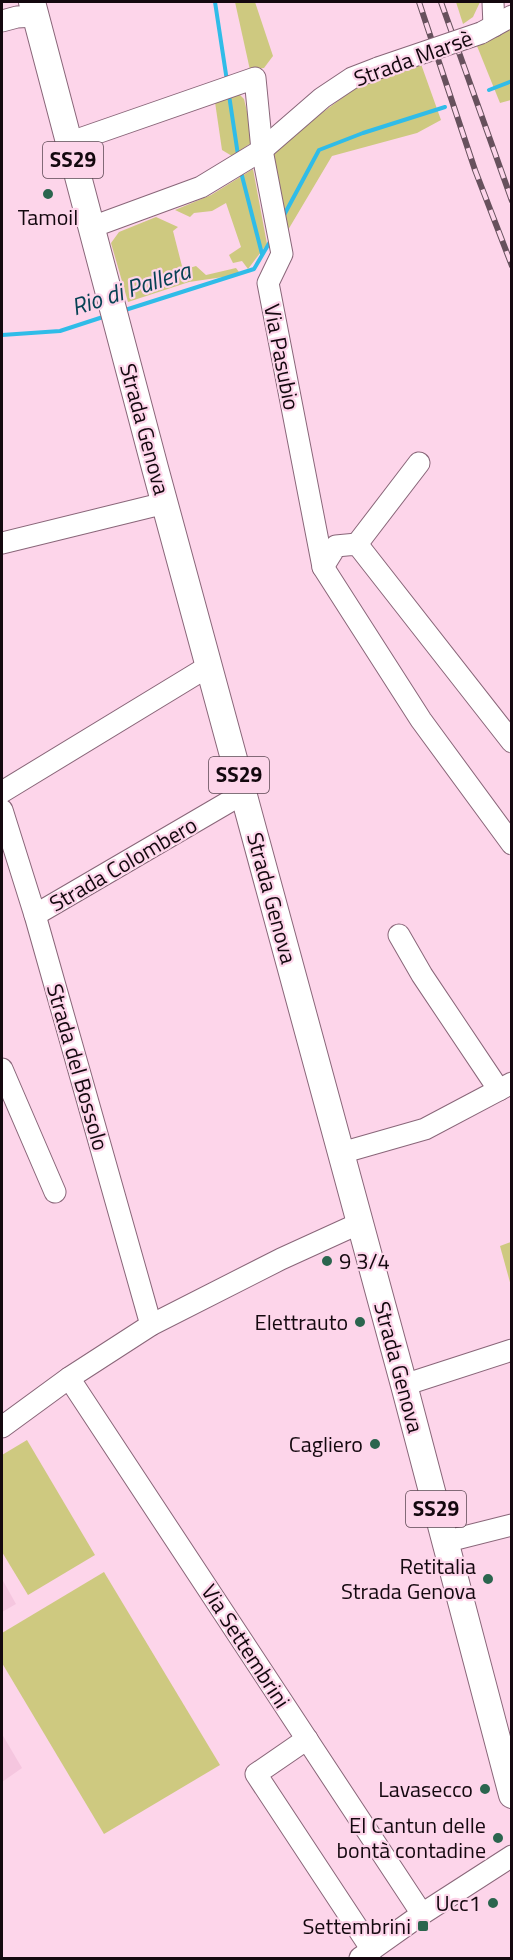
<svg xmlns="http://www.w3.org/2000/svg" width="513" height="1960" viewBox="0 0 513 1960" font-family="'Titillium Web',sans-serif">
<style>
.built{fill:#f5c6df}
.green{fill:#cec980}
.lines{fill:none;stroke-linecap:round;stroke-linejoin:round}
.stream{stroke:#30bce8;stroke-width:4}
.minor-casing{stroke:#896679;stroke-width:23}
.major-casing{stroke:#896679;stroke-width:28}
.minor{stroke:#fff;stroke-width:21}
.major{stroke:#fff;stroke-width:26}
.rail-casing{stroke:#67515d;stroke-width:6}
.rail{stroke:#fdd5ea;stroke-width:4;stroke-dasharray:11;stroke-linecap:butt}
.minor-bridge-casing{stroke:#896679;stroke-width:23;stroke-linecap:butt}
.minor-bridge{stroke:#fff;stroke-width:21}
.poi-dot{fill:#2b654e;stroke:#fdd5ea;stroke-width:2}
.labels{text-anchor:middle;stroke-width:4.5;stroke-linejoin:round;paint-order:stroke}
.shield{fill:#fdd5ea;stroke:#5a4651;stroke-width:1.5}
.shield-label{font-size:21px;font-weight:bold;fill:#14080f}
.street-label{font-size:22px;fill:#14080f;stroke:#fdd5ea}
.poi-label{font-size:22px;fill:#14080f;stroke:#fdd5ea;text-anchor:end}
.water-label{font-size:24px;font-style:italic;fill:#074254;stroke:#fdd5ea}
</style>
<rect width="100%" height="100%" fill="#fdd5ea"/>
<g class="built">
<polygon points="2,1579 16,1604 2,1612"/>
<polygon points="2,1734 22,1768 2,1782"/>
</g>
<g class="green">
<polygon points="235,2 255,2 273,56 264,68 250,70"/>
<polygon points="456,2 480,2 473,17 463,24"/>
<polygon points="511,29 511,100 500,103 477,46"/>
<polygon points="421,64 441,120 417,133 332,156 288,230 271,151 354,89"/>
<polygon points="236,91 244,99 254,141 232,156 222,150 215,102"/>
<polygon points="253,169 267,244 248,269 242,261 233,263 229,255 241,247 226,203 212,211 194,213 190,217 175,210 211,195"/>
<polygon points="156,217 178,227 173,231 183,270 196,266 206,275 236,268 239,272 230,276 189,282 128,302 111,243 119,232"/>
<polygon points="511,1242 512,1242 511,1286 500,1246"/>
<polygon points="27,1440 95,1555 28,1595 2,1552 2,1455"/>
<polygon points="104,1572 220,1765 104,1834 2,1663 2,1633"/>
</g>
<g class="lines">
<g class="stream">
<polyline points="215,2 227,81"/>
<polyline points="489,90 512,81"/>
<polyline points="229,95 238,155"/>
<polyline points="241,172 262,254"/>
<polyline points="283,217 319,150 363,133 445,107"/>
<polyline points="122,311 254,269 271,240"/>
<polyline points="2,335 60,331 106,316"/>
</g>
<defs>
<g id="minor">
<polyline points="493,2 494,26"/>
<polyline points="2,21 17,17 36,16"/>
<polyline points="481,33 512,16"/>
<polyline points="68,143 255,78 262,150 282,254 268,283 323,567 421,720 512,844"/>
<polyline points="92,227 201,187 262,150 322,98 352,78 378,68"/>
<polyline points="2,543 165,503"/>
<polyline points="357,544 419,463"/>
<polyline points="323,567 336,546 357,544 512,742"/>
<polyline points="2,792 209,666"/>
<polyline points="2,810 35,915 151,1325"/>
<polyline points="35,915 232,800 244,796"/>
<polyline points="399,935 422,975 499,1090"/>
<polyline points="2,1069 55,1192"/>
<polyline points="341,1153 425,1129 512,1083"/>
<polyline points="69,1378 422,1914"/>
<polyline points="404,1385 512,1350"/>
<polyline points="2,1427 69,1378 151,1325 281,1259 360,1223"/>
<polyline points="444,1542 512,1525"/>
<polyline points="307,1739 256,1774 372,1950"/>
<polyline points="360,1958 422,1914 512,1856"/>
</g>
<polyline id="major" points="32,2 155,468 404,1385 512,1795"/>
</defs>
<use href="#minor" class="minor-casing"/>
<use href="#major" class="major-casing"/>
<use href="#minor" class="minor"/>
<use href="#major" class="major"/>
<defs>
<g id="rail">
<polyline points="419,2 475,170 512,266"/>
<polyline points="441,2 512,201"/>
</g>
</defs>
<use href="#rail" class="rail-casing"/>
<use href="#rail" class="rail"/>
<defs>
<polyline id="minor-bridge" points="378,68 481,33"/>
</defs>
<use href="#minor-bridge" class="minor-bridge-casing"/>
<use href="#minor-bridge" class="minor-bridge"/>
</g>
<g class="poi-dot">
<circle cx="48" cy="194" r="6"/>
<circle cx="327" cy="1261" r="6"/>
<circle cx="360" cy="1322" r="6"/>
<circle cx="375" cy="1444" r="6"/>
<circle cx="488" cy="1579" r="6"/>
<circle cx="485" cy="1789" r="6"/>
<circle cx="498" cy="1838" r="6"/>
<circle cx="493" cy="1903" r="6"/>
<rect x="417" y="1920" width="12" height="12" rx="3"/>
</g>
<g class="labels">
<g class="shield">
<rect x="43" y="142" width="60" height="36" rx="4.5"/>
<rect x="209" y="757" width="60" height="36" rx="4.5"/>
<rect x="406" y="1491" width="60" height="36" rx="4.5"/>
</g>
<g class="shield-label">
<text x="73" y="167">SS29</text>
<text x="239" y="782">SS29</text>
<text x="436" y="1516">SS29</text>
</g>
<g class="street-label">
<text transform="translate(413 58) rotate(-20)" y="8">Strada Marsè</text>
<text transform="translate(282 357) rotate(79)" y="8">Via Pasubio</text>
<text transform="translate(145 429) rotate(75)" y="8">Strada Genova</text>
<text transform="translate(123 864) rotate(-30)" y="8">Strada Colombero</text>
<text transform="translate(272 898) rotate(75)" y="8">Strada Genova</text>
<text transform="translate(78 1067) rotate(74)" y="8">Strada del Bossolo</text>
<text transform="translate(399 1367) rotate(75)" y="8">Strada Genova</text>
<text transform="translate(246 1646) rotate(57)" y="8">Via Settembrini</text>
</g>
<g class="poi-label">
<text x="48" y="225" text-anchor="middle">Tamoil</text>
<text x="339" y="1269" text-anchor="start">9 3/4</text>
<text x="348" y="1330">Elettrauto</text>
<text x="363" y="1452">Cagliero</text>
<text x="476" y="1574">Retitalia<tspan x="476" dy="25">Strada Genova</tspan></text>
<text x="473" y="1797">Lavasecco</text>
<text x="486" y="1833">El Cantun delle<tspan x="486" dy="25">bontà contadine</tspan></text>
<text x="481" y="1911">Ucc1</text>
<text x="411" y="1934">Settembrini</text>
</g>
<g class="water-label">
<text transform="translate(131 289) rotate(-18)" y="8">Rio di Pallera</text>
</g>
</g>
<rect width="513" height="1960" fill="none" stroke="#14080f" stroke-width="6"/>
</svg>
